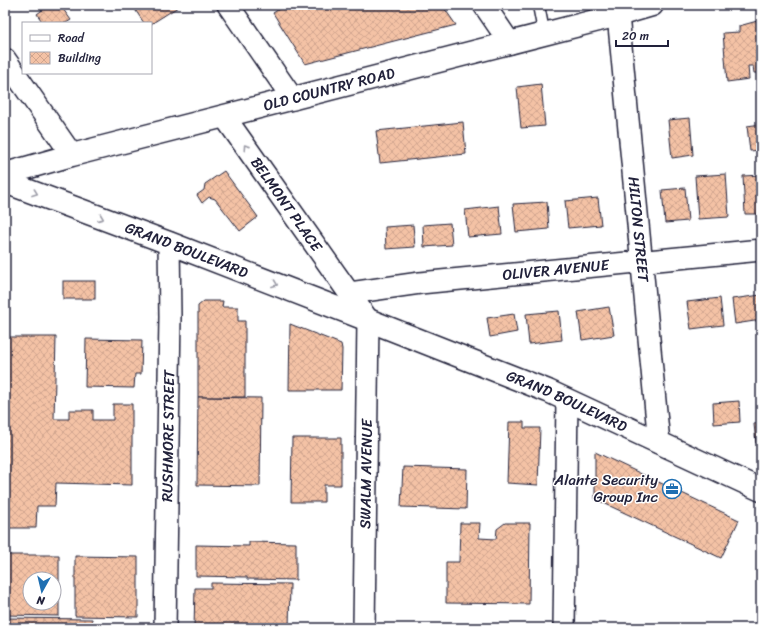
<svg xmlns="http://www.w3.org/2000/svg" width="766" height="633" viewBox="0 0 766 633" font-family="Sriracha,sans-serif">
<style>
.building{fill:url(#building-cross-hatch);stroke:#22223b;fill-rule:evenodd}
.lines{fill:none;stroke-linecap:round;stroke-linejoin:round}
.service-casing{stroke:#22223b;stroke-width:14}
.minor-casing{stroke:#22223b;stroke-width:24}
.tertiary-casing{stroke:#22223b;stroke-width:25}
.primary-casing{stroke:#22223b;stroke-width:25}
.service{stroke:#fff;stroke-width:11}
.minor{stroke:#fff;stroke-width:21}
.tertiary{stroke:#fff;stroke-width:22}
.primary{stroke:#fff;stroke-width:22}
.oneway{stroke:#9c9ca7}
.labels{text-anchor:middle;stroke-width:3;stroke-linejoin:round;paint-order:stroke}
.street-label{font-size:15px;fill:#22223b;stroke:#fff}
.poi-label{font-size:15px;fill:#22223b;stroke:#fff;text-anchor:end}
</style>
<defs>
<pattern id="building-cross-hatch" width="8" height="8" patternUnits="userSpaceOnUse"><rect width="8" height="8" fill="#f4c2a5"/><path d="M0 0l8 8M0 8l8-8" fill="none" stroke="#d1a68f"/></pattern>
</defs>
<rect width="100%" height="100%" fill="#fff"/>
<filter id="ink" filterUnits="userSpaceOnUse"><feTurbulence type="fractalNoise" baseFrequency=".025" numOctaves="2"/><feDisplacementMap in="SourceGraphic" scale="8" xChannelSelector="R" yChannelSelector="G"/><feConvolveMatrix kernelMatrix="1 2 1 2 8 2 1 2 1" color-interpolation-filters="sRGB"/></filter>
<g filter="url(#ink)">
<g class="building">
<polygon points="49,5 60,5 71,20 66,23 43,23 37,14"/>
<polygon points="138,5 177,5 178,7 151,24 151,23 144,23 134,8"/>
<polygon points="285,5 442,5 456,25 305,64 273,13"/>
<polygon points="761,20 761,73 754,73 753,66 748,66 749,79 727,82 723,33 739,32 739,26"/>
<polygon points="541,84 545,126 521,128 517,87"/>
<polygon points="690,118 693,155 672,158 668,120"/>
<polygon points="463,122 466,154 380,163 376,131"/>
<polygon points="761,124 761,150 750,151 747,126"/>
<polygon points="224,171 258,217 240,231 215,199 209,197 202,203 197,195 204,190 205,184"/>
<polygon points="726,174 729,217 698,219 695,176"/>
<polygon points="761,175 761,214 745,214 743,176"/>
<polygon points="685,188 688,221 665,223 662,190"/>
<polygon points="598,198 601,225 568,228 565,201"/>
<polygon points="547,202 549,229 516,232 513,204"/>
<polygon points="499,206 502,234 468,237 465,210"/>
<polygon points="450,223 452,245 424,247 423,225"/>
<polygon points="413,225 415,247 386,249 385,227"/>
<rect x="63" y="281" width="32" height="18"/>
<polygon points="761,295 761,320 735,324 732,299"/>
<polygon points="720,298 723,325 691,329 687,302"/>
<polygon points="204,301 223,301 222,307 238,307 238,321 245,321 245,397 198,397 198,306"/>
<polygon points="609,307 614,335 582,340 578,312"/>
<polygon points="559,311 562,340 529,344 526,314"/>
<polygon points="514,314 517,332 490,337 487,318"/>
<polygon points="290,324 341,344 342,349 341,390 289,390"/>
<polygon points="6,337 56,337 54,419 69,419 69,410 93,410 93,420 113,420 113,404 132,404 132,485 56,483 55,506 37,506 36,528 5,528"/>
<polygon points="86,339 142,340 141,374 135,374 134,388 85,387"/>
<polygon points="198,397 261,398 260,486 197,485"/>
<polygon points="739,401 740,422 714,424 713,403"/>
<polygon points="509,422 524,422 524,428 540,428 538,485 507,483"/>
<polygon points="761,423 761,443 756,443 754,424"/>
<polygon points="292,438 341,438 341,485 324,485 324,502 291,502"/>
<polygon points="595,452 739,520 721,558 595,499"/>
<polygon points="403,467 467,469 466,509 401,507"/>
<polygon points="460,523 480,523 479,538 496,539 497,529 505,523 530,523 529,604 446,603 446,562 459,562"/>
<polygon points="249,542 296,543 296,580 247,579 247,577 196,576 196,545 249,546"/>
<path d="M5 555H59V616L5 615ZM30 579H54V603H30Z"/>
<polygon points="75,556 138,557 138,617 75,616"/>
<polygon points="211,583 290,584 289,628 194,628 195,588 211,588"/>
<polygon points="5,618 92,619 92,628 5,628"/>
</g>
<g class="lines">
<defs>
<polyline id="service" points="540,5 539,8 544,34"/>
<g id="minor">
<polyline points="228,5 293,99"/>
<polyline points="484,5 510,43"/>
<path id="s1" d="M618 15 659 443"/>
<polyline points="5,59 72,155"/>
<path id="s2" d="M224 116 368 320 364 628"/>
<path id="s3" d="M350 293 420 283 761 250"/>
<path id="s4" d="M165 628 170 317 169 243"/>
<polyline points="564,628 567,400"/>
</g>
<g id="tertiary">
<path id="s5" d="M5 182 169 243 368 320 548 391 761 490"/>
</g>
<g id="primary">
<path id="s6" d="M5 174 72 155 618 15 652 5"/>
</g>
</defs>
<use href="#service" class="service-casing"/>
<use href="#minor" class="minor-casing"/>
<use href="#tertiary" class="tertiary-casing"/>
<use href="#primary" class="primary-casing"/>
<use href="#service" class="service"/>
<use href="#minor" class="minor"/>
<use href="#tertiary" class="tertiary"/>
<use href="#primary" class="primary"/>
</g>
<defs><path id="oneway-chevron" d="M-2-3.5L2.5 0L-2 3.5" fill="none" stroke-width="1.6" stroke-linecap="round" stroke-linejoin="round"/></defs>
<g class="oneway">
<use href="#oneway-chevron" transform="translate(246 147) rotate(-125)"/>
<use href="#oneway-chevron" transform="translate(35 193) rotate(20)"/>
<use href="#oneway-chevron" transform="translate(101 218) rotate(21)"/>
<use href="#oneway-chevron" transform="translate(275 284) rotate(21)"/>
</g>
</g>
<defs>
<symbol id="office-ring" viewBox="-11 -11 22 22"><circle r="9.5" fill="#fff" stroke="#1f6fb2" stroke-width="1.5"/><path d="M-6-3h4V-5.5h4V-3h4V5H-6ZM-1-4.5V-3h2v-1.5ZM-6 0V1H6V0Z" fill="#1f6fb2"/></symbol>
</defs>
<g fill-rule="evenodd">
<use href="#office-ring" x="661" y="478" width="22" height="22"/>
</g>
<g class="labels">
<g class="street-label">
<text dy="5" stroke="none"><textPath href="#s6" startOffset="335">OLD COUNTRY ROAD</textPath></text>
<text dy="5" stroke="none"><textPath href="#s2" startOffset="108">BELMONT PLACE</textPath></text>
<text dy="5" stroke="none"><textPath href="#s1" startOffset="215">HILTON STREET</textPath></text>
<text dy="5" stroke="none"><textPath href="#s5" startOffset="194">GRAND BOULEVARD</textPath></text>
<text dy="5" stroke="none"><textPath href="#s3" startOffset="207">OLIVER AVENUE</textPath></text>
<text dy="5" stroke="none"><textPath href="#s5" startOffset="603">GRAND BOULEVARD</textPath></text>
<text dy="5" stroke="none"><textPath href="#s4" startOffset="192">RUSHMORE STREET</textPath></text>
<text transform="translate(366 474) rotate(-89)" y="5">SWALM AVENUE</text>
</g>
<g class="poi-label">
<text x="658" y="485">Alante Security<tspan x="658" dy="17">Group Inc</tspan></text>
</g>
</g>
<rect width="766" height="633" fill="none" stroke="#fff" stroke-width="20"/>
<rect x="10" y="10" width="746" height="613" fill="none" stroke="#22223b" stroke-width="1.5" filter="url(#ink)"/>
<rect x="22" y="22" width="130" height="52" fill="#ffffff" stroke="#a7a7b1"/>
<rect x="30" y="35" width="20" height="6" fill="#ffffff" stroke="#a7a7b1"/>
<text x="58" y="42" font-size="12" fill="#22223b">Road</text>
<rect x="30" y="52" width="20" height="12" fill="url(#building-cross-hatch)" stroke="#a7a7b1"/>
<text x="58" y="62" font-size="12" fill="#22223b">Building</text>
<g transform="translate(42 591) rotate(188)"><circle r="19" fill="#ffffff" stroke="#a7a7b1"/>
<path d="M0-3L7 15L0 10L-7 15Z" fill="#1f6fb2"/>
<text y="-6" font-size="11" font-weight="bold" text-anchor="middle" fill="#22223b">N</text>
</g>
<path d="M616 40v6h52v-6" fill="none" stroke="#22223b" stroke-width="2"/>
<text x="622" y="40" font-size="12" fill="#22223b" stroke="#ffffff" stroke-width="3" paint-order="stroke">20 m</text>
</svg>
